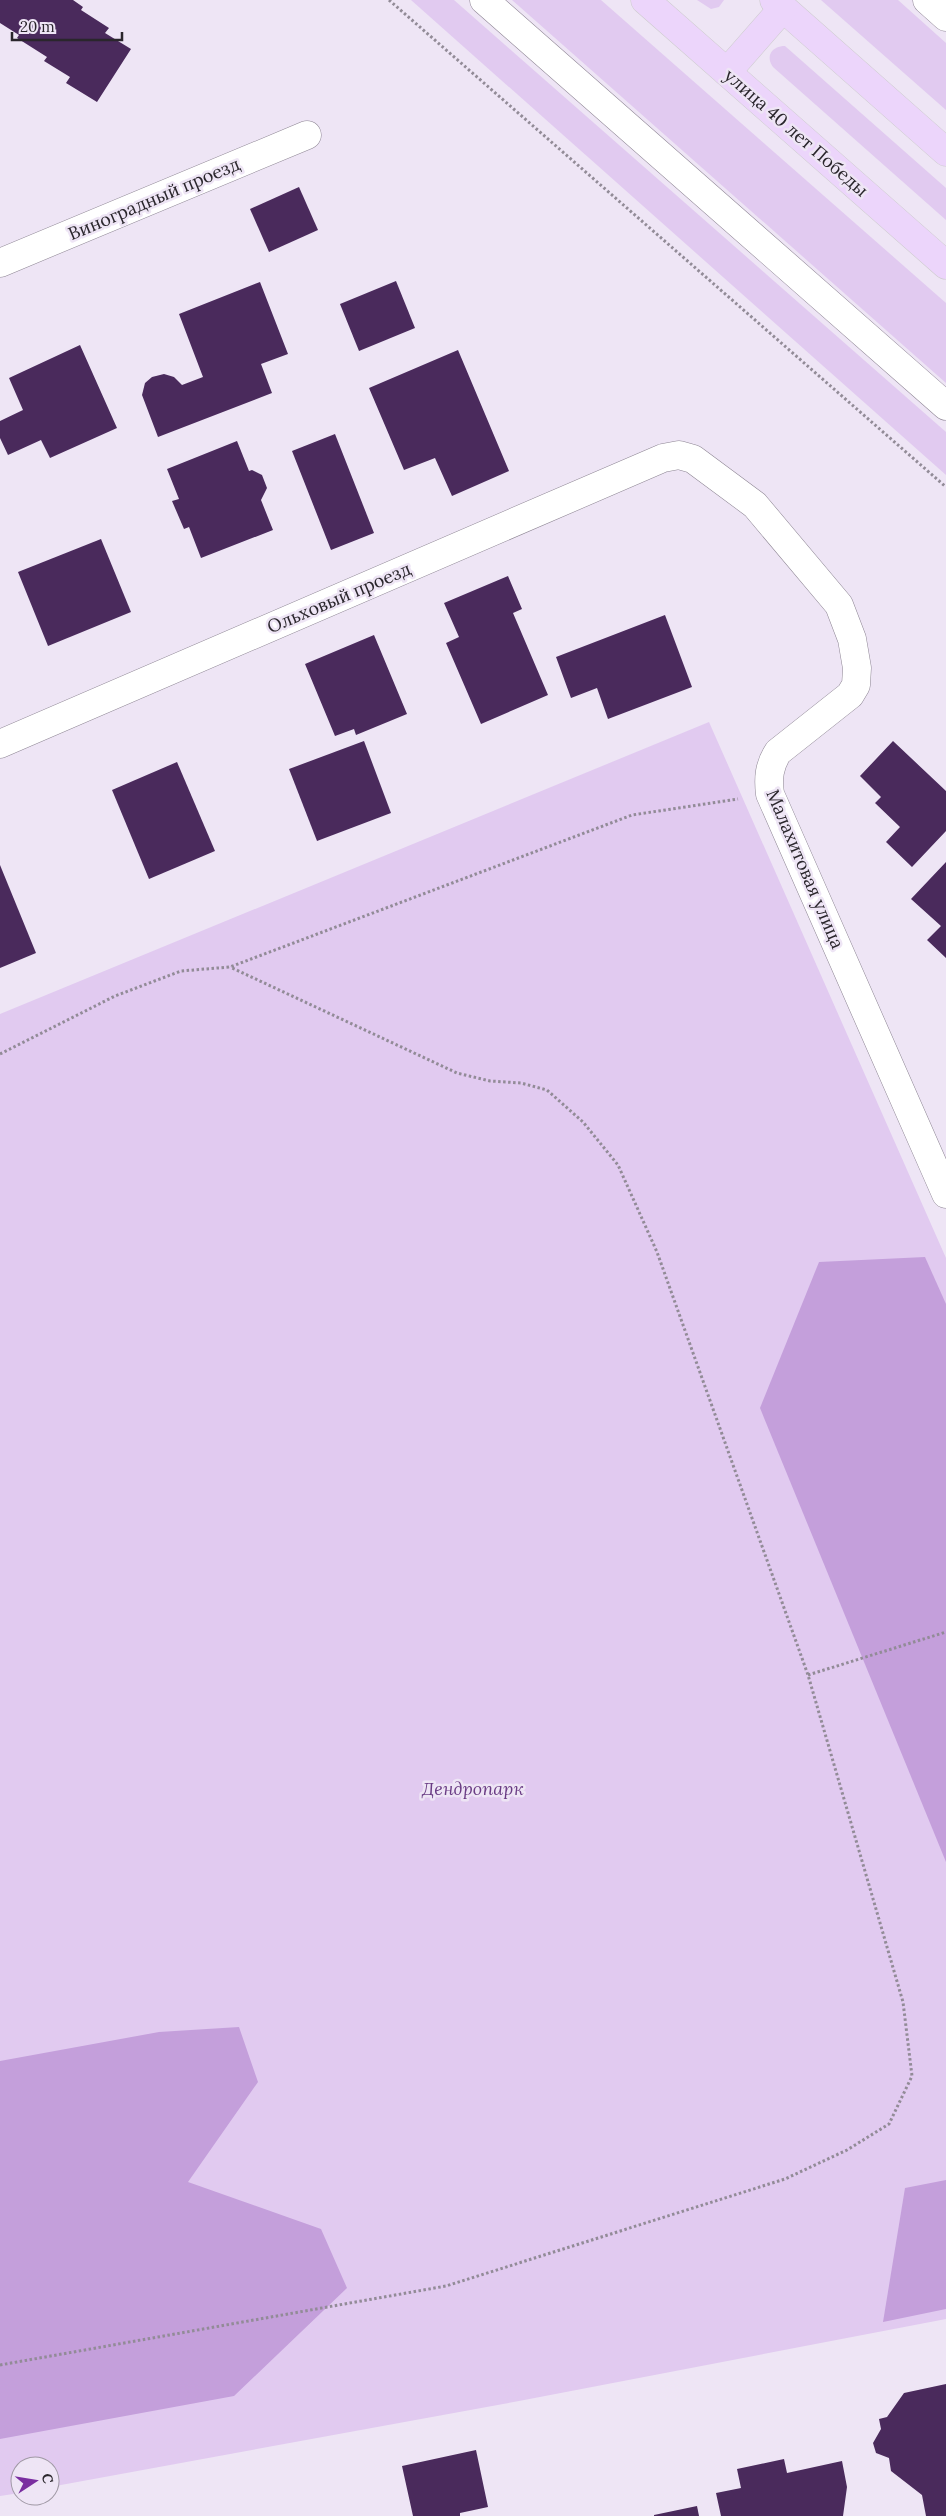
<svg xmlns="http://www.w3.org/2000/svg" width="946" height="2516" viewBox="0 0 946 2516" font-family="Lora,serif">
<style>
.green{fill:#e1caf0}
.forest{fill:#c49fdb}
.building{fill:#4a2a5c}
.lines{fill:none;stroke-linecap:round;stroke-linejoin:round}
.street-casing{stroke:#8d8593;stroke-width:29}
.primary-casing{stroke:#cccbcc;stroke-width:29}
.path{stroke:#928b97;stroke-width:3;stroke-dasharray:2.5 2.5;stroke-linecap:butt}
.street{stroke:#fff;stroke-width:28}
.primary{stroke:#ecd5fb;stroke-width:28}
.labels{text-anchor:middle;stroke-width:5;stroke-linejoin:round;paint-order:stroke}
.street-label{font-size:18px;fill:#2a262c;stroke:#eee5f5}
.park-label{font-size:18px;font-style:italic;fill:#6a3c84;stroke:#eee5f5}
</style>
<rect width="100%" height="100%" fill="#eee5f5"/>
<g class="green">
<polygon points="411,0 454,0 946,432 946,475"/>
<polygon points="512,0 601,0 946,303 946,383"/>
<polygon points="697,0 724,0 719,7 711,9"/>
<polygon points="821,0 898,0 946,43 946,110"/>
<path d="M785 46 946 188V220L773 67C765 56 772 46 785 46Z"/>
<polygon points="709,722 946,1258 946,2319 519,2401 50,2487 50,2466 20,2466 20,2493 0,2496 0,1014"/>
</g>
<g class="forest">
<polygon points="925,1257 946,1304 946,1862 760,1408 819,1262"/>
<polygon points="239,2027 258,2082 188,2182 321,2229 347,2288 234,2396 0,2439 0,2061 159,2032"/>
<polygon points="946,2180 946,2309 883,2322 905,2188"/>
</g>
<g class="building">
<polygon points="0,0 73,0 83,7 81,10 109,28 105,33 131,49 97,102 66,83 70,77 44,61 47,57 17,38 19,35 0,23"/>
<polygon points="299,187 318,230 269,252 250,209"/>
<polygon points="396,281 415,328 359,351 340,304"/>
<polygon points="260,282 288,354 261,364 272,393 158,437 142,395 145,383 152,377 164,374 174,377 182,385 203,377 179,314"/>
<polygon points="80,345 117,428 50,458 41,440 8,455 0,438 0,421 23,410 9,378"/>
<polygon points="458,350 509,471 452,496 435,458 404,470 369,388"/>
<polygon points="335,434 374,533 331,550 292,451"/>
<polygon points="237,441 249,471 252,470 262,475 267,488 261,500 273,530 201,558 189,527 184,529 172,501 179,499 167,469"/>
<polygon points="101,539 131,612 48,646 18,572"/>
<polygon points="508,576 522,609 513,613 548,695 481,724 446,643 459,637 444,603"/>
<polygon points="665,615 692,687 608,719 597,688 571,698 556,657"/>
<polygon points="374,635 407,714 356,735 354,729 335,736 305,664"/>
<polygon points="364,741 391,813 317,841 289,769"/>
<polygon points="893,741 946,791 946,831 912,867 886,842 900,827 875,803 881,797 860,776"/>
<polygon points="177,762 215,851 149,879 112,790"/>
<polygon points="946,862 946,958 927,940 941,926 911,899"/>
<polygon points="0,865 36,953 0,968"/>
<polygon points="946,2384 946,2516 926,2516 922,2495 891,2471 889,2458 876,2453 873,2443 881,2429 879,2419 887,2417 904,2393"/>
<polygon points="476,2450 488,2507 460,2513 460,2516 413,2516 402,2466"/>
<polygon points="784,2459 787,2473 842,2461 847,2487 843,2516 721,2516 716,2493 741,2488 737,2469"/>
<polygon points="697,2506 699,2516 654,2516 654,2515"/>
</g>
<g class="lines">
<defs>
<g id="street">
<polyline points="484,0 946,406"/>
<polyline points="927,0 946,17"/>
<polyline points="0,263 307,135"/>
<path d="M0 744 663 458 679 455 693 459 755 505 839 605 852 639 857 668 856 685 850 695 778 752C769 766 768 778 770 794L946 1194"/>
</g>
<g id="primary">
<polyline points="645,0 946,265"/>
<polyline points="774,0 946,152"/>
<polyline points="727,72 783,8"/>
</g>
</defs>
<use href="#street" class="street-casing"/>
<use href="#primary" class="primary-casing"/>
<g class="path">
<polyline points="389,0 946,487"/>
<polyline points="0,1054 115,996 181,971 230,967 632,815 738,799"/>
<polyline points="808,1675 946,1632"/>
<polyline points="0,2365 446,2286 785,2179 847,2150 889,2124 912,2076 903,2002 808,1675 657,1252 618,1165 583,1122 547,1090 521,1083 490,1081 457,1073 230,967"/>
</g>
<use href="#street" class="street"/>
<use href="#primary" class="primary"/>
</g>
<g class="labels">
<g class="street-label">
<text transform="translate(796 133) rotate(41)" y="6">улица 40 лет Победы</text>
<text transform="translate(154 199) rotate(-23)" y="6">Виноградный проезд</text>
<text transform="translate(339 598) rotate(-23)" y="6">Ольховый проезд</text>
<text transform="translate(805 869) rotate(67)" y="6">Малахитовая улица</text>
</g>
<g class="park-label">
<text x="473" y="1795">Дендропарк</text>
</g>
</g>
<g transform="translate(35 2481) rotate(78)"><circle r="24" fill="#eee5f5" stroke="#a099a5"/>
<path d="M0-4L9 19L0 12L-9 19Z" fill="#7a2ea0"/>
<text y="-8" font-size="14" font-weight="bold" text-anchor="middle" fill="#2a262c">С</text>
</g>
<path d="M12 32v8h110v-8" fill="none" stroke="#2a262c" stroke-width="2.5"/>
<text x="20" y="32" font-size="15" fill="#2a262c" stroke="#eee5f5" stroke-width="4" paint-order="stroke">20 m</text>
</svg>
